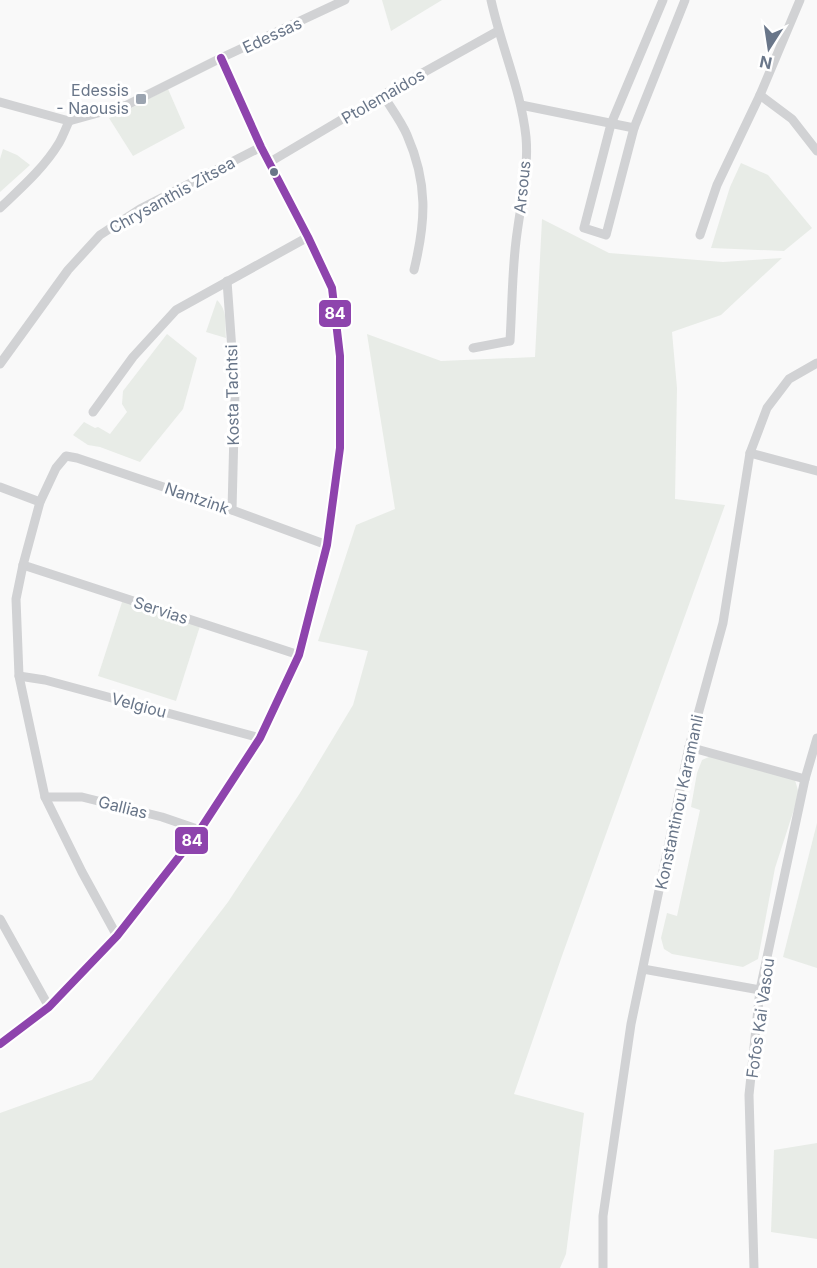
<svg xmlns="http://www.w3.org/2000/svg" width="817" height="1268" viewBox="0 0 817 1268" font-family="Inter,sans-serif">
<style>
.green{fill:#e8ece7}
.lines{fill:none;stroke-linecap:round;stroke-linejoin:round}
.minor{stroke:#d1d2d4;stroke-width:9}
.bus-1-casing{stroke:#fff;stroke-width:12}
.bus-1{stroke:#8e44ad;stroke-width:8}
.poi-dot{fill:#9ba4b0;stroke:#fff;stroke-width:2}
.bus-dot{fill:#697689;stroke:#fff;stroke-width:2}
.labels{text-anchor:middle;stroke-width:6;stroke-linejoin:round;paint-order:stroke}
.street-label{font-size:16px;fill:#697689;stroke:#fff}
.poi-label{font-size:16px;fill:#697689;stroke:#fff;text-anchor:end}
.line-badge{stroke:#fff;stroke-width:2}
.badge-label{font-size:16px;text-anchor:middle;font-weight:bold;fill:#fff}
</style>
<rect width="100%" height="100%" fill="#f9f9f9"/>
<g class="green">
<polygon points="382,0 442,0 391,31"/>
<polygon points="168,89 185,128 133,156 109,118 122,113"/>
<polygon points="3,149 17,155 30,165 0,192 0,159"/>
<polygon points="741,163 768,175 812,228 784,251 711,248 730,187"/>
<polygon points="542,219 609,253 723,262 782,258 721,315 672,332 677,388 675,499 725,505 563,953 514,1094 584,1113 566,1254 560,1268 0,1268 0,1113 92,1080 228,902 300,793 353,705 368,651 318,641 356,525 395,509 367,334 441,361 535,357"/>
<path d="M217 300C228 311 225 323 226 338L206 332Z"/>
<polygon points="167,334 197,358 183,409 140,462 100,447 88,445 73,435 84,422 95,428 98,427 110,434 127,412 122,404 123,391"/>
<polygon points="123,599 200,626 176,701 98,676"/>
<polygon points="711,756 795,780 799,794 775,868 758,959 743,967 672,954 664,949 661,938 667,913 677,916 700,810 691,807 697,773 702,760"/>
<polygon points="817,823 817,968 783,957"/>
<polygon points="817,1143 817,1239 771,1232 774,1150"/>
</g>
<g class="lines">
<g class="minor">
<polyline points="663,0 611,124 584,228 606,235 634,128 685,0"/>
<path d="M383 95C391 108 401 121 407 135 428 183 426 221 414 270"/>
<polyline points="760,95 792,119 817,151"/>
<polyline points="0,102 69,121"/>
<polyline points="521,105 634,128"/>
<polyline points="69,121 127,105 221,58 345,0"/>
<polyline points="270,162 383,95 498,31"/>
<path d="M0 208C21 188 44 168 59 143 63 136 66 128 69 121"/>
<polyline points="700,235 717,185 760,95 800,0"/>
<polyline points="227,281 235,392 232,510"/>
<path d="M473 348 510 341C512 308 512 274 516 241 520 207 529 171 526 137 521 90 501 46 491 0"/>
<polyline points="0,364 68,270 100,235 140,209 261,147"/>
<polyline points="93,412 133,357 176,310 308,237"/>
<polyline points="750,453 817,471"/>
<polyline points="0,487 40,502"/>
<polyline points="23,565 299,655"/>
<polyline points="19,676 45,680 260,738"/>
<polyline points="689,747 805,779"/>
<polyline points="45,797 82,797 162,817 200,830"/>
<polyline points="0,919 49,1007"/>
<polyline points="117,936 82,872 45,797 19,676 16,599 23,565 40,502 56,468 66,456 77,458 232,510 327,545"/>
<polyline points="643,969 760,990"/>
<polyline points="0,1044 49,1007 117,936 200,830 260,738 299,655 327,545 340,448 340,356 332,288 308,237 261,147 221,58"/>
<polyline points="603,1268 603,1216 631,1024 689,747 723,623 750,453 767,408 789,379 817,363"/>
<polyline points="754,1268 749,1095 760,990 805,779 817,738"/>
</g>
<defs>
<polyline id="bus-1" points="0,1044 49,1007 117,936 200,830 260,738 299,655 327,545 340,448 340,356 332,288 308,237 261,147 221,58"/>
</defs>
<use href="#bus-1" class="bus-1-casing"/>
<use href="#bus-1" class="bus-1"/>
</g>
<rect class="poi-dot" x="135" y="93" width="12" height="12" rx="3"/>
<circle class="bus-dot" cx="274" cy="172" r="5"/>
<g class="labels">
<g class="street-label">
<text transform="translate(272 35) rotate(-25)" y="6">Edessas</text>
<text transform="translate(383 96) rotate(-30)" y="6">Ptolemaidos</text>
<text transform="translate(522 187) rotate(-84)" y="6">Arsous</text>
<text transform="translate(172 195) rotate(-29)" y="6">Chrysanthis Zitsea</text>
<text transform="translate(232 395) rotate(-91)" y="6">Kosta Tachtsi</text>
<text transform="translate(197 498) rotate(19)" y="6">Nantzink</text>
<text transform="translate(161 610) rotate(18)" y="6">Servias</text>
<text transform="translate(139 705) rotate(15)" y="6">Velgiou</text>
<text transform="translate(679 802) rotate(-78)" y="6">Konstantinou Karamanli</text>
<text transform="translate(123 807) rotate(14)" y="6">Gallias</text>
<text transform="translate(760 1018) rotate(-82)" y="6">Fofos Kai Vasou</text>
</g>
<g class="poi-label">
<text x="129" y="96">Edessis<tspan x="129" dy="18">- Naousis</tspan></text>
</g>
</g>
<g class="line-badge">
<rect x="318" y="299" width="34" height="29" rx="6" fill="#8e44ad"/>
<rect x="174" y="826" width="35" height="29" rx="6" fill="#8e44ad"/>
</g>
<g class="badge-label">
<text x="335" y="319">84</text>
<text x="192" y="846">84</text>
</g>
<g transform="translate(769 48) rotate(192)" stroke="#ffffff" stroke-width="4.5" paint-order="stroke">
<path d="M0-4.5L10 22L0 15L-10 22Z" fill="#697689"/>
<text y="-9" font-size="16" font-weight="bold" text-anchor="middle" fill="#697689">N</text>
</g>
</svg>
